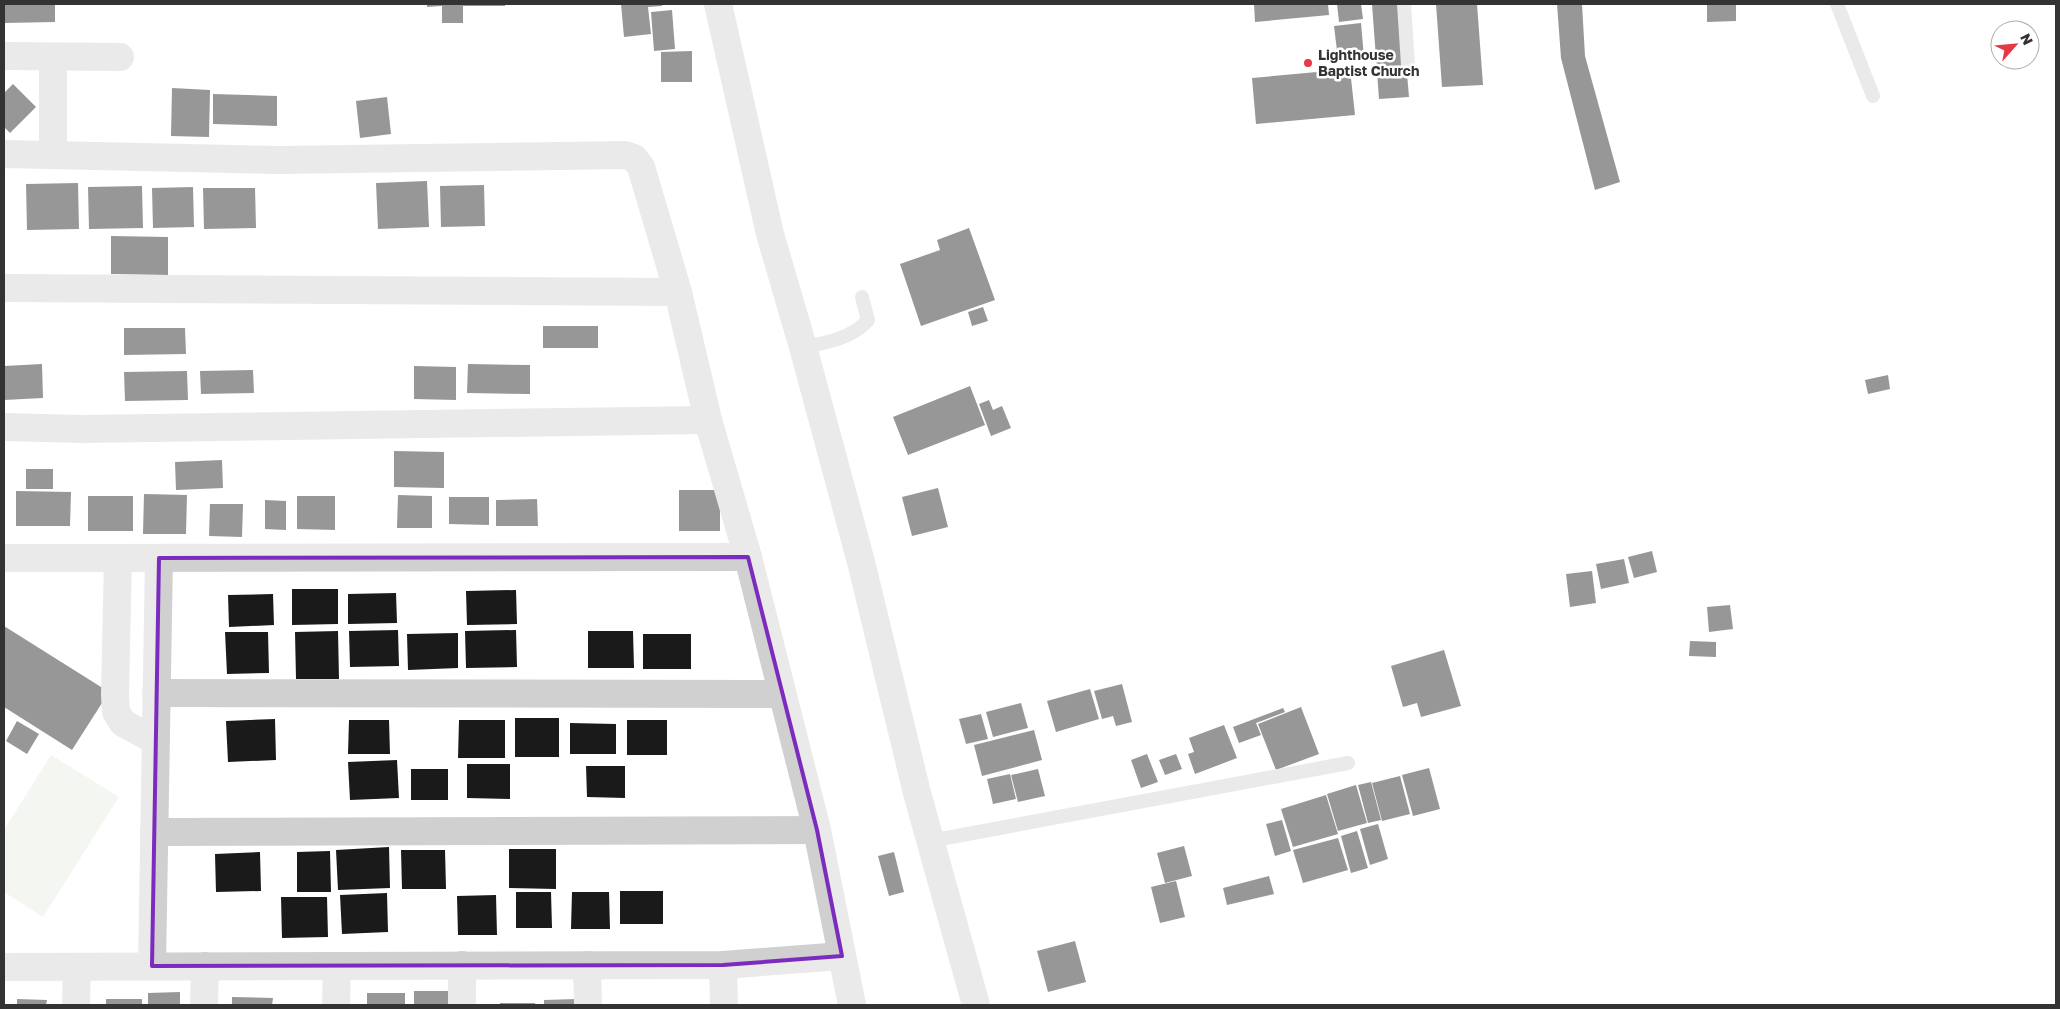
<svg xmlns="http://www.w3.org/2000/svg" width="2060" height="1009" viewBox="0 0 2060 1009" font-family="'Golos Text',sans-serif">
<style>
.green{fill:#e6ecdf}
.building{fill:#1a1a1a}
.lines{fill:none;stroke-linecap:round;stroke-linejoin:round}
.lane{stroke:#d0d0d0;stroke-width:14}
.street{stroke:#d0d0d0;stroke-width:28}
.marked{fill:none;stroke:#7b2cbf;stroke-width:4;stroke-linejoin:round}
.poi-dot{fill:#e63946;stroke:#fff;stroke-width:2}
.labels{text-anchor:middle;stroke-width:5;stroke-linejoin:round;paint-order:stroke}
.poi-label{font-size:14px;font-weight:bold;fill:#333;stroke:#fff;text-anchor:start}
</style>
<rect width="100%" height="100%" fill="#fff"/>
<polygon class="green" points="51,755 119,797 43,917 4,892 4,830"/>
<g class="building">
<polygon points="4,4 55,4 55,22 4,23"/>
<polygon points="427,4 505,4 505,6 463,6 463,23 442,23 442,6 427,7"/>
<polygon points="621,4 661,4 662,6 648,7 651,34 624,37"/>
<polygon points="1254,4 1328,4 1329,15 1255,22"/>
<polygon points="1337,4 1361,4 1363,19 1339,22"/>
<polygon points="1372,4 1401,4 1409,97 1379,99"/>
<polygon points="1436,4 1477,4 1483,85 1442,87"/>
<polygon points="1557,4 1582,4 1585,56 1620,182 1595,190 1561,58"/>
<polygon points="1707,4 1736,4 1736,21 1707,22"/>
<polygon points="672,10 675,49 654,51 651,12"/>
<polygon points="1361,23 1364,57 1338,59 1334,26"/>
<polygon points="692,51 692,82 661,82 661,52"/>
<polygon points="1350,69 1355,115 1256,124 1252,78"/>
<polygon points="13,84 36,107 10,133 4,127 4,93"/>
<polygon points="172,88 210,90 209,137 171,136"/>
<polygon points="213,94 277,96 277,126 213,124"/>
<polygon points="387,97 391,134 360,138 356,101"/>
<polygon points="427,181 429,227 378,229 376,183"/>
<polygon points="78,183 79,229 27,230 26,184"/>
<polygon points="484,185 485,226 441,227 440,186"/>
<polygon points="142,186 143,228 89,229 88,187"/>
<polygon points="193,187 194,227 153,228 152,188"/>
<polygon points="203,188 255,188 256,228 204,229"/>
<polygon points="969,228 995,300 921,326 900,264 940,250 937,240"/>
<polygon points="111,236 168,237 168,275 111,274"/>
<polygon points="983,307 988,321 972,326 968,312"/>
<rect x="543" y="326" width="55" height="22"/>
<polygon points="124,328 185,328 186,354 124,355"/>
<polygon points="42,364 43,398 4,400 4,366"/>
<polygon points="468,364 530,365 530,394 467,393"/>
<polygon points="414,366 456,367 456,400 414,399"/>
<polygon points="253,370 254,393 201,394 200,371"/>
<polygon points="187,371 188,400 125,401 124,372"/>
<polygon points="1888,375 1890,389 1868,394 1865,380"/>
<polygon points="970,386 985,425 908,455 893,417"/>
<polygon points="989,400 993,410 1002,406 1011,428 991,436 979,404"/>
<polygon points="394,451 444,452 444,488 394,487"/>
<polygon points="222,460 223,488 176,490 175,462"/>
<rect x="26" y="469" width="27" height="20"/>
<polygon points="938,488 948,527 912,536 902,497"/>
<rect x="679" y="490" width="41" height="41"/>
<polygon points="16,491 71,492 70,526 16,526"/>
<polygon points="144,494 187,495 186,534 143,534"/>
<polygon points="398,495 432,496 432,528 397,528"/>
<rect x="88" y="496" width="45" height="35"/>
<polygon points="297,496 335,496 335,530 297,529"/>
<polygon points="449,497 489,497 489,525 449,524"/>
<polygon points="537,499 538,526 496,526 496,500"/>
<polygon points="265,500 286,501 286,530 265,529"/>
<polygon points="210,504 243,504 242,537 209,536"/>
<polygon points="1652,551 1657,572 1634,578 1628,557"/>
<polygon points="1624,559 1629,583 1601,589 1596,564"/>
<polygon points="1592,571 1596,603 1570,607 1566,574"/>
<polygon points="292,589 338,589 338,624 292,625"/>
<polygon points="516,590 517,624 467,625 466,591"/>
<polygon points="396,593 397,623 348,624 348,594"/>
<polygon points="273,594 274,625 229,627 228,595"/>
<polygon points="1730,605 1733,629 1709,632 1707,607"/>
<polygon points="4,626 109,692 72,750 4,707"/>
<polygon points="398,630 399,666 350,667 349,631"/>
<polygon points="516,630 517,667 466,668 465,631"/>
<polygon points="338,631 339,679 296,679 295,632"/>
<polygon points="588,631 633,631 634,668 588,668"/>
<polygon points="225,632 268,632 269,673 227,674"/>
<polygon points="458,633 458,668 408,670 407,634"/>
<rect x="643" y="634" width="48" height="35"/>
<polygon points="1690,641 1716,642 1716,657 1689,656"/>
<polygon points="1444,650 1461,706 1421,717 1417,703 1403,707 1391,666"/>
<polygon points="1122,684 1132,722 1116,726 1113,716 1102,719 1094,691"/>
<polygon points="1090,689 1099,719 1056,732 1047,701"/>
<polygon points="1021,703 1028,728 993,737 986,712"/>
<polygon points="1301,707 1319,754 1276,770 1258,724"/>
<polygon points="1283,708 1285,712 1256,723 1261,735 1239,743 1233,727"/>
<polygon points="981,714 988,739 966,744 959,719"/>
<rect x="515" y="718" width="44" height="39"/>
<polygon points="275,719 276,760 228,762 226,721"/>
<polygon points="349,720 389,720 390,754 348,754"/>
<polygon points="459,720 505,720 505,758 458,758"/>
<rect x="627" y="720" width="40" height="35"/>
<polygon points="17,721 39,734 27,754 6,741"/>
<polygon points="570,723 616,724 616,754 570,754"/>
<polygon points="1224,725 1237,758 1195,774 1188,754 1194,752 1189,738"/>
<polygon points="1034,730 1042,760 982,776 974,745"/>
<polygon points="1147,754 1158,782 1141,788 1131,760"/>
<polygon points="1176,754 1182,769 1165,775 1159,760"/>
<polygon points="397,760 399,798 350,800 348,762"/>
<polygon points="467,764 510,764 510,799 467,798"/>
<polygon points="586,766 625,766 625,798 587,797"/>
<polygon points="1429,768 1440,809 1413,816 1402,775"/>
<rect x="411" y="769" width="37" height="31"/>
<polygon points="1038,769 1045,796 1018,802 1011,775"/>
<polygon points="1010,774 1016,799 993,804 987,779"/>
<polygon points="1400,776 1410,814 1382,821 1372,783"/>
<polygon points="1371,782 1381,820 1368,823 1358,785"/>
<polygon points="1356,785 1367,823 1338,831 1327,794"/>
<polygon points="1326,795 1338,834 1293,847 1281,809"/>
<polygon points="1282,820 1291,851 1275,856 1266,824"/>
<polygon points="1378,824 1388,859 1370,865 1360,829"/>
<polygon points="1357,831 1368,868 1351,873 1341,836"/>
<polygon points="1338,838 1348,870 1303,883 1293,850"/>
<polygon points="1184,846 1192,876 1165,883 1157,853"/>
<polygon points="389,847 390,888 338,890 336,850"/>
<polygon points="509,849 556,849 556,889 509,888"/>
<polygon points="401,850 445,850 446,889 402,889"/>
<polygon points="330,851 331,892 297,892 297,852"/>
<polygon points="260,852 261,891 216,892 215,854"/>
<polygon points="894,852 904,892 889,896 878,856"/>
<polygon points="1269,876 1274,894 1227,905 1223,888"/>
<polygon points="1176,881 1185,917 1160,923 1151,887"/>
<rect x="620" y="891" width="43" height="33"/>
<polygon points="516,892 551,892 552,928 516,928"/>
<polygon points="572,892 609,892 610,929 571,929"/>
<polygon points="387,893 388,932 342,934 340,895"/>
<polygon points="496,895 497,935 458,935 457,896"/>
<polygon points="281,897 327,897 328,937 282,938"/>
<polygon points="1075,941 1086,982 1048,992 1037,951"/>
<rect x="414" y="991" width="34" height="14"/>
<polygon points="180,992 180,1005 148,1005 148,993"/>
<rect x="367" y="993" width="38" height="12"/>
<polygon points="232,997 273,998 272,1005 232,1005"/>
<polygon points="17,999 47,1000 46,1005 17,1005"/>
<rect x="106" y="999" width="36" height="6"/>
<polygon points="576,999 576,1005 544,1005 544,1000"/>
<rect x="500" y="1003" width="35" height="2"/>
</g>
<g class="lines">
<g class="lane">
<polyline points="1404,4 1408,65"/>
<polyline points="1837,4 1873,96"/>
<path d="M803 347C826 343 853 338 868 320L862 297"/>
<polyline points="930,841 1348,763"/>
</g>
<g class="street">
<polyline points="718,4 770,234 803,347 861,562 917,793 976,1005"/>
<polyline points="4,56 120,57"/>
<polyline points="4,154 279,160 625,155 634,158 641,167 678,292 708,420 748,557 817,830 852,1005"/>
<polyline points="53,154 53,57"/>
<polyline points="4,288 678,292"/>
<polyline points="4,427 82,429 708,420"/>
<polyline points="4,558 748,557"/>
<polyline points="118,558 115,695 116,712 123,723 156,741"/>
<polyline points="156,693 782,694"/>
<polyline points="154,832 817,830"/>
<polyline points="587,965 588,1005"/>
<polyline points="723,965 724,1005"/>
<polyline points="152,966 159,558"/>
<polyline points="4,967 723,965 842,956"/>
<polyline points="76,1005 77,967"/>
<polyline points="204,1005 205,966"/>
<polyline points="336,1005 337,966"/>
<polyline points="462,1005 462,965"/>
</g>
</g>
<path d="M0 0H2060V1009H0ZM748 557 817 830 842 956 723 965 152 966 159 558Z" fill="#fff" fill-opacity=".55" fill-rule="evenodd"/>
<path class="marked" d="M748 557 817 830 842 956 723 965 152 966 159 558Z"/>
<circle class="poi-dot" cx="1308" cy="63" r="5"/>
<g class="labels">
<g class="poi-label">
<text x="1318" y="60">Lighthouse<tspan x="1318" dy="16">Baptist Church</tspan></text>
</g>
</g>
<rect width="2060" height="1009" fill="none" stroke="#333333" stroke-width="10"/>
<g transform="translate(2015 45) rotate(63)"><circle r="24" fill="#ffffff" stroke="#adadad"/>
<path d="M0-4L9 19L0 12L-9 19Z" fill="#e63946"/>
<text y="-8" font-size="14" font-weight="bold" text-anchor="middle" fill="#333333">N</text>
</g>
</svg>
